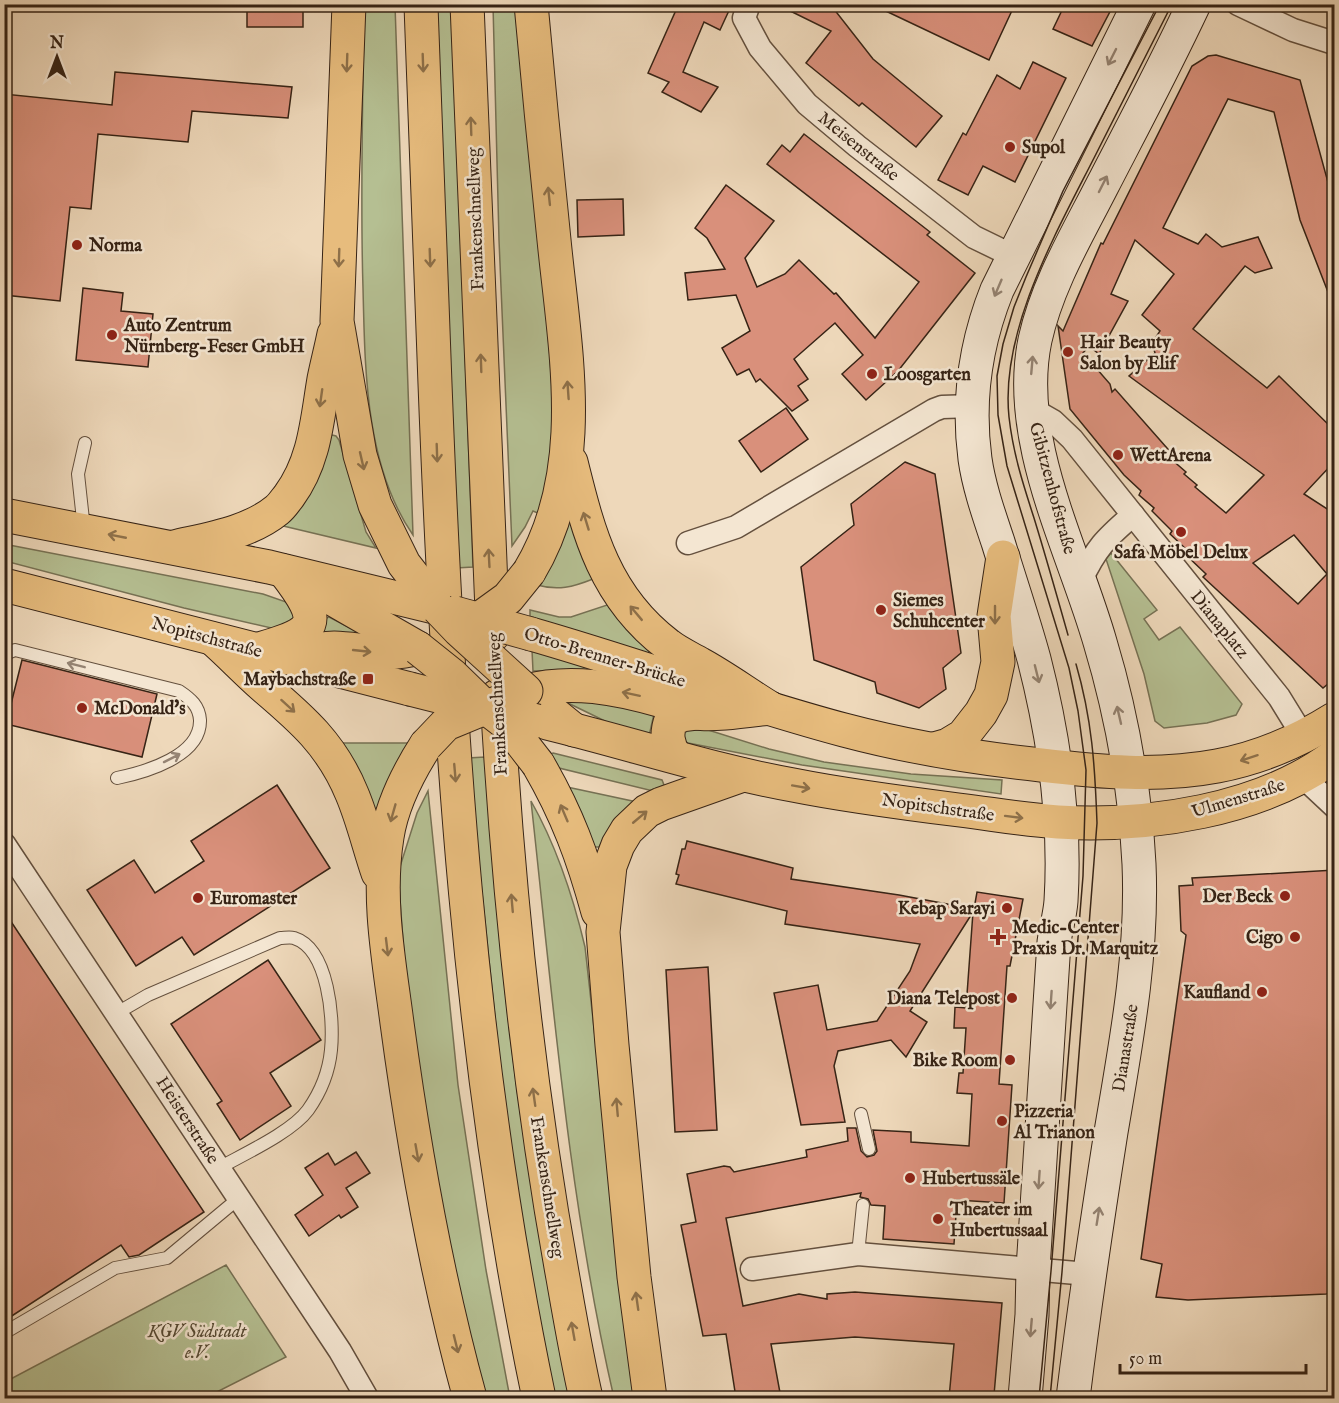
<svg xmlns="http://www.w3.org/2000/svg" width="1339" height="1403" viewBox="0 0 1339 1403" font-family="'IM FELL English',serif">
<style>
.green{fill:#b5bf92;stroke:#767154;stroke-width:1.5}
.building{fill:#d9907b;stroke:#362315;stroke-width:1.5;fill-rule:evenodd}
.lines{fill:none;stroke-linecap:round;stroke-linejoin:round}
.lane-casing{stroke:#64503e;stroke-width:14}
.street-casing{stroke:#64503e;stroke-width:25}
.secondary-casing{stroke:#362315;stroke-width:35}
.primary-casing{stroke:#362315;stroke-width:35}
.highway-casing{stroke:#362315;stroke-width:35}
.lane{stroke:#f4e6d2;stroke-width:12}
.street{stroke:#f4e6d2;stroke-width:22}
.secondary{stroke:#f4e6d2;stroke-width:33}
.primary{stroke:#e7bc7d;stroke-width:33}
.highway{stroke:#e7bc7d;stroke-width:33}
.tram{stroke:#362315;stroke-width:1.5}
.primary-bridge-casing{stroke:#362315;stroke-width:35;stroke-linecap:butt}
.highway-bridge-casing{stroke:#362315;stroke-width:35;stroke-linecap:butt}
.primary-bridge{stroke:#e7bc7d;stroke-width:33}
.highway-bridge{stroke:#e7bc7d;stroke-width:33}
.oneway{stroke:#958474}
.oneway2{stroke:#8e7049}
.poi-dot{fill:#8f2418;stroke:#f4e6d2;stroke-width:2}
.labels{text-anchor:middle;stroke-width:5;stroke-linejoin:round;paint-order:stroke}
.street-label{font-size:18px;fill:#362315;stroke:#f4e6d2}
.poi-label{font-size:18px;font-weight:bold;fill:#362315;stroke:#f4e6d2;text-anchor:start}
.park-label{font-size:18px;font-style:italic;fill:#564a34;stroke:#f4e6d2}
</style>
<rect width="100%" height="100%" fill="#eed8ba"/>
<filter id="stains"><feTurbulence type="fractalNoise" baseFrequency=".00333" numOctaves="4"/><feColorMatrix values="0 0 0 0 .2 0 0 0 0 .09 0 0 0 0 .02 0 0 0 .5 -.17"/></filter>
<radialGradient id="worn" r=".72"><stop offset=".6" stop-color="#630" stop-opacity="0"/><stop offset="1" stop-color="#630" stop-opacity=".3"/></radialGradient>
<g class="green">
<path d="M364 5H395L413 535C365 466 365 369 363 288 360 193 363 99 364 5Z"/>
<polygon points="434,5 452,5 473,567 456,568"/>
<polygon points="493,5 518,5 550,357 554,420 553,456 540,514 533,511 525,527 512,546 499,240"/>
<polygon points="332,435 336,436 339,440 366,532 376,548 279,525 329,438"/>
<path d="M568 519 571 520 593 579C573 587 558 591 537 585Z"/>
<polygon points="4,544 263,594 292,604 300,617 280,630 184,608 5,561"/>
<polygon points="1111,553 1157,610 1144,619 1159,640 1180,627 1242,704 1236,715 1207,723 1164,728 1155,721 1144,674 1106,559"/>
<polygon points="610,604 650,650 646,657 530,620 530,610 559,617 571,617"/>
<polygon points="329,617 366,636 320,639 324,619"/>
<polygon points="532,650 592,667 592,673 565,670 533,671"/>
<polygon points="569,698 602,702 654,714 649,736 609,723 568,703"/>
<polygon points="682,729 705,729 769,749 824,762 911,774 1002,780 1001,794 802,765 688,743 685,742"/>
<polygon points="332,743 408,743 392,773 373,832"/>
<polygon points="553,753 662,780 664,785 653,791 555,767 549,755"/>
<path d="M485 757C491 837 497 918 506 998 520 1132 544 1266 571 1398H555L535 1313 504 1104 468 758Z"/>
<polygon points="567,787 637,802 610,829 599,847 593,847"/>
<polygon points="428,791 458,1085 486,1270 510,1398 483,1398 445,1249 408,1007 398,873 417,813"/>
<path d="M531 801C557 847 573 896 585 947L635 1398H614C569 1202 553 1001 531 801Z"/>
<polygon points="226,1265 286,1357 205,1398 5,1398 5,1382"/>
</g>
<g class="building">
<rect x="247" y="4" width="56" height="23"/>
<polygon points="664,4 732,4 720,30 704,22 683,72 718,87 701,112 662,92 669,82 648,73 676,10"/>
<polygon points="776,4 830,4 873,59 942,116 916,147 862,103 859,106 806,63 831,31"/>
<polygon points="871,4 1015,4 989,60"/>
<polygon points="1065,4 1114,4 1092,46 1053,29"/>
<path d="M1216 55 1300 80 1335 208 1333 305 1300 220 1274 112 1228 99 1163 228 1198 244 1206 234 1222 247 1258 237 1272 268 1255 273 1245 266 1193 329 1267 388 1279 376 1335 431V461L1304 494 1335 514V678L1323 688 1203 577 1206 574 1185 554 1188 551 1170 534 1172 531 1152 511 1154 508 1139 495 1141 491 1124 475 1070 409 1058 326 1063 331 1101 243 1103 244 1192 66 1208 56ZM1135 240 1174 274 1142 315 1160 331 1152 343 1155 353 1129 376 1264 475 1226 513 1195 487 1197 485 1184 474 1186 472 1171 459 1174 456 1115 389 1112 392 1110 384 1083 353 1089 346 1099 354 1128 301 1111 294ZM1294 535 1327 574 1298 604 1253 563Z"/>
<polygon points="1033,62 1066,78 1015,182 983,166 968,195 938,180 963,133 966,135 997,75 1020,89"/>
<polygon points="115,72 292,87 288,118 192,111 188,142 98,134 91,209 70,207 60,301 4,295 4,94 112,105"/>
<polygon points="804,134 930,232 927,235 975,273 898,371 866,400 842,374 863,355 835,323 794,359 808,379 798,386 808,400 792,411 760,379 756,382 749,369 737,375 722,348 750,331 736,295 688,300 685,273 725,269 707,238 695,228 726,185 774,221 745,258 757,287 785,274 799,260 834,294 836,293 875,338 919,282 767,164 782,145 790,152"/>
<polygon points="623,199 624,235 578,237 577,200"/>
<polygon points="83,288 123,293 121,311 153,314 148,367 76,360"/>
<polygon points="786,408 808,439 761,472 739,441"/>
<polygon points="905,462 935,474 961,653 943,668 946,689 919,708 877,693 875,682 814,660 801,567 854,525 851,504"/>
<polygon points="22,660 157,694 142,757 6,724"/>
<polygon points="277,785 330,868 194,955 182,937 136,966 87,890 134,860 155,893 204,861 191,841"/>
<polygon points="687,841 793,868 791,879 899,895 974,909 977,892 1023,899 1010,966 1007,966 999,1084 1012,1085 1004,1203 957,1200 954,1244 883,1239 885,1206 871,1205 868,1199 860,1197 861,1193 726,1218 743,1306 799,1294 827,1299 827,1294 855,1292 1002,1303 994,1395 969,1393 968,1398 949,1398 954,1344 855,1337 771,1344 781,1398 736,1398 726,1334 703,1336 681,1225 696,1222 687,1174 724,1166 730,1167 734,1172 807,1157 806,1150 848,1141 847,1128 856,1128 861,1151 867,1157 874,1155 877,1151 873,1130 911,1132 911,1142 969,1146 972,1094 957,1093 959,1073 963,1073 966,1028 954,1028 955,1007 966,1008 973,912 910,1011 927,1022 906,1057 891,1040 838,1051 834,1066 845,1122 801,1125 774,993 818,985 827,1030 877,1021 910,971 920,944 785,924 787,911 676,884 679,875 676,874 682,849 685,849"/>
<polygon points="1335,870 1335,1292 1326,1294 1188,1300 1156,1297 1162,1264 1141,1259 1186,935 1181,931 1179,886 1193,885 1192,878"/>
<polygon points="4,911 204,1212 139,1255 129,1257 121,1245 4,1321"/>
<polygon points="268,960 321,1040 270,1073 291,1106 240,1140 217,1104 222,1101 171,1024"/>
<polygon points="708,967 717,1130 675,1132 666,970"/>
<polygon points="356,1152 370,1173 346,1188 358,1207 341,1218 339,1215 309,1236 295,1215 323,1195 305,1168 328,1153 335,1165"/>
</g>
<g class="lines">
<defs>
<g id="lane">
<polyline points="84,529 78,474 85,443"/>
<path d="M10 652 15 650 179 691C191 699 199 706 200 720 201 756 146 772 117 778"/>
<path d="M117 1013 148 995 280 938C284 938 290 937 294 938 329 949 334 1020 331 1050 329 1071 320 1093 308 1110 292 1132 244 1154 219 1168"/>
<polyline points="861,1114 869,1149"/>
<polyline points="858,1254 863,1205"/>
<polyline points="4,1333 115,1268 167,1258 239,1198"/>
</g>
<g id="street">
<polyline points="749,4 744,18 760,48 807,104 857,146 974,237 1013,256"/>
<polyline points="1238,4 1293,30 1334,43"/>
<polyline points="1032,409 1053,421 1072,439 1279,697 1303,736"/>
<polyline points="688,543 736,527 934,410 942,407 973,406"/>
<path d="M1080 582C1096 548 1105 539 1133 515"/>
<polyline points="1303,777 1334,806"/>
<polyline points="4,844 340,1351 367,1398"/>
<polyline points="752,1269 858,1254 1088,1274"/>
</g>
<g id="secondary">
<path d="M1025 1398 1032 1315 1033 1269 1054 942C1056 928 1060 915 1061 901 1066 820 1054 737 1034 659 1023 619 1010 581 998 542 989 515 979 487 975 459 967 399 975 345 997 290L1139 4"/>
<path d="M1073 1398C1084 1309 1097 1221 1111 1132 1126 1043 1143 954 1139 864 1135 789 1122 715 1100 642 1073 548 1014 440 1035 340 1047 285 1077 235 1102 186 1133 126 1165 66 1194 4"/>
</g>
<g id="primary">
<polyline points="4,515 269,567 438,608"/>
<polyline points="4,585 410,689"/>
<path d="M531 634C636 664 739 702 844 730 908 747 975 758 1041 765 1099 772 1159 777 1217 766 1259 758 1299 741 1334 719"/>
<path d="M256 650C319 632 325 624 284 571"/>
<path d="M547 723C629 743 710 770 793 785 848 796 903 803 959 810 992 814 1024 820 1058 822 1148 827 1260 811 1334 756"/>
<polyline points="934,749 948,745 963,736 981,713 991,695 998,662 994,616 1003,557"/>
<path d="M675 756C667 744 666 733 671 720L682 715 698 713"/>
</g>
<g id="highway">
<polyline points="349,4 337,321 360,455 375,505 404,564 438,608"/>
<path d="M421 4C425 131 430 258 435 384 448 725 469 1064 539 1398"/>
<polyline points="467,4 493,635"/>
<path d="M571 462C589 535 605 597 668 645 678 653 690 658 700 664 724 677 747 694 770 708"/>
<path d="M174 547C208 539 249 533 277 510 282 506 285 501 289 496 315 461 317 420 324 379 327 364 331 349 334 334"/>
<polyline points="284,571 418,648"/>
<path d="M529 572C590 471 565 351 554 240 546 161 538 83 531 4"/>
<path d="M213 639C230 654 246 671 263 686 302 719 332 745 352 794 363 820 369 847 378 873"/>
<path d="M284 658C300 654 318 648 334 648 363 649 389 657 418 648"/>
<path d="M526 691C571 679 617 688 662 701 673 705 685 711 697 713 712 716 752 710 770 708"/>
<polyline points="526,691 574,730"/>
<path d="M497 696C508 891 528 1085 563 1278 570 1318 577 1359 586 1398"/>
<path d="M426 745C408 773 392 804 387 837 377 899 389 961 397 1023 414 1149 436 1275 470 1398"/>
<path d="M538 764C567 814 583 857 598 912"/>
<polyline points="650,1398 634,1277 612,1045 603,932 610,866 618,845 627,830 647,811 661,804 743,775"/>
</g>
</defs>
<use href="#lane" class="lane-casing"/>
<use href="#street" class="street-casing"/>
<use href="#secondary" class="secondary-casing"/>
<use href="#primary" class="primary-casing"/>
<use href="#highway" class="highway-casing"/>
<use href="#lane" class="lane"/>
<use href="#street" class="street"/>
<use href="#secondary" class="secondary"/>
<use href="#primary" class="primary"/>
<use href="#highway" class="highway"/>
<g class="tram">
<path d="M1068 635C1057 596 1046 557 1034 518 1023 484 1013 453 1009 417 1000 331 1056 233 1094 158 1120 107 1146 56 1172 4"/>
<polyline points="1039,1398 1051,1271 1083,876 1086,770 1078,711 1069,668 1007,466 998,415 997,376 1003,344 1014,307 1026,277 1063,191 1160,4"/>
<path d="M1050 1398 1062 1272 1097 823C1095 766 1092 719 1076 664"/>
</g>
<defs>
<g id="primary-bridge">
<polyline points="455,613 531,634"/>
<polyline points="410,689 537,721"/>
</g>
<g id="highway-bridge">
<polyline points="479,619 508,598 529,572"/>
<polyline points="418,648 453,676 485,707 507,724 538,764"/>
<polyline points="426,745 446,724 526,691 459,630 438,608"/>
</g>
</defs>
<use href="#primary-bridge" class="primary-bridge-casing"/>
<use href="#highway-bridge" class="highway-bridge-casing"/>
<use href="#primary-bridge" class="primary-bridge"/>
<use href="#highway-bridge" class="highway-bridge"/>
</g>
<defs><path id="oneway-shaft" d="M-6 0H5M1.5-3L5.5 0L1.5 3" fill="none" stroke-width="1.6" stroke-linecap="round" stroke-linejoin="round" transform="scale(1.5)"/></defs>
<g class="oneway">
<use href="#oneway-shaft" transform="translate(1112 57) rotate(117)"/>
<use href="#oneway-shaft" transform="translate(1103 184) rotate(-63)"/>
<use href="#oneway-shaft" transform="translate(998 288) rotate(113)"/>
<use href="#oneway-shaft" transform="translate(1032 365) rotate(-85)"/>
<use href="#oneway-shaft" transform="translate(76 665) rotate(-166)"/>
<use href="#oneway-shaft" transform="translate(1037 674) rotate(76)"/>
<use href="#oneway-shaft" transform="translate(1119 715) rotate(-103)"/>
<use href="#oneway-shaft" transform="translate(172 758) rotate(-27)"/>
<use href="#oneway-shaft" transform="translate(1051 1000) rotate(94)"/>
<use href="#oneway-shaft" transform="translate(1039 1180) rotate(94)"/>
<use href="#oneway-shaft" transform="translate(1098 1216) rotate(-81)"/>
<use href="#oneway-shaft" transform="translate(1031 1328) rotate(95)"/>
</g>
<g class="oneway2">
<use href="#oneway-shaft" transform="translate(347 63) rotate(92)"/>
<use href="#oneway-shaft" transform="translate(423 63) rotate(88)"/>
<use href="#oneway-shaft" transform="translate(471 126) rotate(-92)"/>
<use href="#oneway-shaft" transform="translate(549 196) rotate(-96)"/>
<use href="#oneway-shaft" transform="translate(339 258) rotate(92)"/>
<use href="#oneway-shaft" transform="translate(430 258) rotate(88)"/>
<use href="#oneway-shaft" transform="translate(481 363) rotate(-92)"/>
<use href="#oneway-shaft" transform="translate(568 390) rotate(-94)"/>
<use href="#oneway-shaft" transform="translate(321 398) rotate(98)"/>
<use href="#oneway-shaft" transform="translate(437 453) rotate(88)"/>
<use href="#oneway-shaft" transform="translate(362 461) rotate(77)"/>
<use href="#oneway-shaft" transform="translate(586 521) rotate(-107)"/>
<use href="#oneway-shaft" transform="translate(117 536) rotate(-169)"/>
<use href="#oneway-shaft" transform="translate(489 558) rotate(-93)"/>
<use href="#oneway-shaft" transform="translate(636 613) rotate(-130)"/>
<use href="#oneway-shaft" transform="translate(995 615) rotate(90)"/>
<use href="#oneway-shaft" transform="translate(362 651) rotate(6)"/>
<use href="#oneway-shaft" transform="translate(631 694) rotate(-168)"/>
<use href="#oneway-shaft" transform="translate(288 706) rotate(42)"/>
<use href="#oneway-shaft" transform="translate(1249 758) rotate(162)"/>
<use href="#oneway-shaft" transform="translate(455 773) rotate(85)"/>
<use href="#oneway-shaft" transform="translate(801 787) rotate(10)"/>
<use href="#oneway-shaft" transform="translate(393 813) rotate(106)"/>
<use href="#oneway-shaft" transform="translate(564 813) rotate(-113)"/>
<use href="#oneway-shaft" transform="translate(640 817) rotate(-40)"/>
<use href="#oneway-shaft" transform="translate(1014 817) rotate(7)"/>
<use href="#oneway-shaft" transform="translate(512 903) rotate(-95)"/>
<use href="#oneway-shaft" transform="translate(387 947) rotate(83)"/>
<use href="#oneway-shaft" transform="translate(534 1097) rotate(-98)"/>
<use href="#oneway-shaft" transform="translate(617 1107) rotate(-95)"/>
<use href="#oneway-shaft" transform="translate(417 1153) rotate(80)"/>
<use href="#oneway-shaft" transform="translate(637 1301) rotate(-98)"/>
<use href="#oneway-shaft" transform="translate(573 1331) rotate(-100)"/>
<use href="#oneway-shaft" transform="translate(456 1344) rotate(76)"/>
</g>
<g class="poi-dot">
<circle cx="1010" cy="147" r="6"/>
<circle cx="77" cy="245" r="6"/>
<circle cx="112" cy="335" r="6"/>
<circle cx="1068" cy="352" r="6"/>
<circle cx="872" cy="374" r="6"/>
<circle cx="1118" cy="455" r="6"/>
<circle cx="1181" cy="532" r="6"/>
<circle cx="881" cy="610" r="6"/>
<rect x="362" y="673" width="12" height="12" rx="3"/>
<circle cx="82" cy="708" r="6"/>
<circle cx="1285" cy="896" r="6"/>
<circle cx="198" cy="898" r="6"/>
<circle cx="1007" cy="908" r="6"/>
<path d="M995 928h6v6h6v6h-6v6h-6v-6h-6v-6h6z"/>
<circle cx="1295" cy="937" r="6"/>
<circle cx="1262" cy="992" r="6"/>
<circle cx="1012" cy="998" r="6"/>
<circle cx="1010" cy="1060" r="6"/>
<circle cx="1002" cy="1121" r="6"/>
<circle cx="910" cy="1178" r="6"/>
<circle cx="938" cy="1219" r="6"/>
</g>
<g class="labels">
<g class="street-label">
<text transform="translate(859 146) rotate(39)" y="6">Meisenstraße</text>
<text transform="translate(475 219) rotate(-92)" y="6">Frankenschnellweg</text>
<text transform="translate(1053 488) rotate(75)" y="6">Gibitzenhofstraße</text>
<text transform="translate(1220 624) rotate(51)" y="6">Dianaplatz</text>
<text transform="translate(207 637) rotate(15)" y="6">Nopitschstraße</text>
<text transform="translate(605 657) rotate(17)" y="6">Otto-Brenner-Brücke</text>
<text transform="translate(497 704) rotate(-93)" y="6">Frankenschnellweg</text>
<text transform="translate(1238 798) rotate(-17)" y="6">Ulmenstraße</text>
<text transform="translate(938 807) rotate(8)" y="6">Nopitschstraße</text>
<text transform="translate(1125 1048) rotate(-81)" y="6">Dianastraße</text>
<text transform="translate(188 1120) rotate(57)" y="6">Heisterstraße</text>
<text transform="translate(548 1187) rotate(81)" y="6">Frankenschnellweg</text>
</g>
<g class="poi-label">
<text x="1022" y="153">Supol</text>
<text x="89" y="251">Norma</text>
<text x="124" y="331">Auto Zentrum<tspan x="124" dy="21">Nürnberg-Feser GmbH</tspan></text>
<text x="1080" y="348">Hair Beauty<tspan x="1080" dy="21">Salon by Elif</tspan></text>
<text x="884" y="380">Loosgarten</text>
<text x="1130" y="461">WettArena</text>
<text x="1181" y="558" text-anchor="middle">Safa Möbel Delux</text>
<text x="893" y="606">Siemes<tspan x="893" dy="21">Schuhcenter</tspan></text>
<text x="356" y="685" text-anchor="end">Maybachstraße</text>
<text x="94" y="714">McDonald's</text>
<text x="1273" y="902" text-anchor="end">Der Beck</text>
<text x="210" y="904">Euromaster</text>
<text x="995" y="914" text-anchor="end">Kebap Sarayi</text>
<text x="1012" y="933">Medic-Center<tspan x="1012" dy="21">Praxis Dr. Marquitz</tspan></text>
<text x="1283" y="943" text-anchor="end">Cigo</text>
<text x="1250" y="998" text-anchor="end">Kaufland</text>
<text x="1000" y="1004" text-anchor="end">Diana Telepost</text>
<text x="998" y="1066" text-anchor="end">Bike Room</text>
<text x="1014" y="1117">Pizzeria<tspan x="1014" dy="21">Al Trianon</tspan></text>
<text x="922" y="1184">Hubertussäle</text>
<text x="950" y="1215">Theater im<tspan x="950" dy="21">Hubertussaal</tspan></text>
</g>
<g class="park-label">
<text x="197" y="1337">KGV Südstadt<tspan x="197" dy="21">e.V.</tspan></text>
</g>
</g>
<rect width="1339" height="1403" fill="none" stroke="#eed8ba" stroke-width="24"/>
<rect x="6" y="6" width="1327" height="1391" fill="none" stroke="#362315" stroke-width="3"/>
<rect x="12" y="12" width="1315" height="1379" fill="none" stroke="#362315" stroke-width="1.5"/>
<g transform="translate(57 57)" stroke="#f4e6d2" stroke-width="4.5" paint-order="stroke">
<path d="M0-4.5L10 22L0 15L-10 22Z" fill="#362315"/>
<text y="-9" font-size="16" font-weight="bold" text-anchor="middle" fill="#362315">N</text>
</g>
<path d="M1120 1364v9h186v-9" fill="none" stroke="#362315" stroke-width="3"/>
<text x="1129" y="1364" font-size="18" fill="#362315" stroke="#f4e6d2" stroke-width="4.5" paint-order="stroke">50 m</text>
<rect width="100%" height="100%" filter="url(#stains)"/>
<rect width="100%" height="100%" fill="url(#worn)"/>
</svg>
